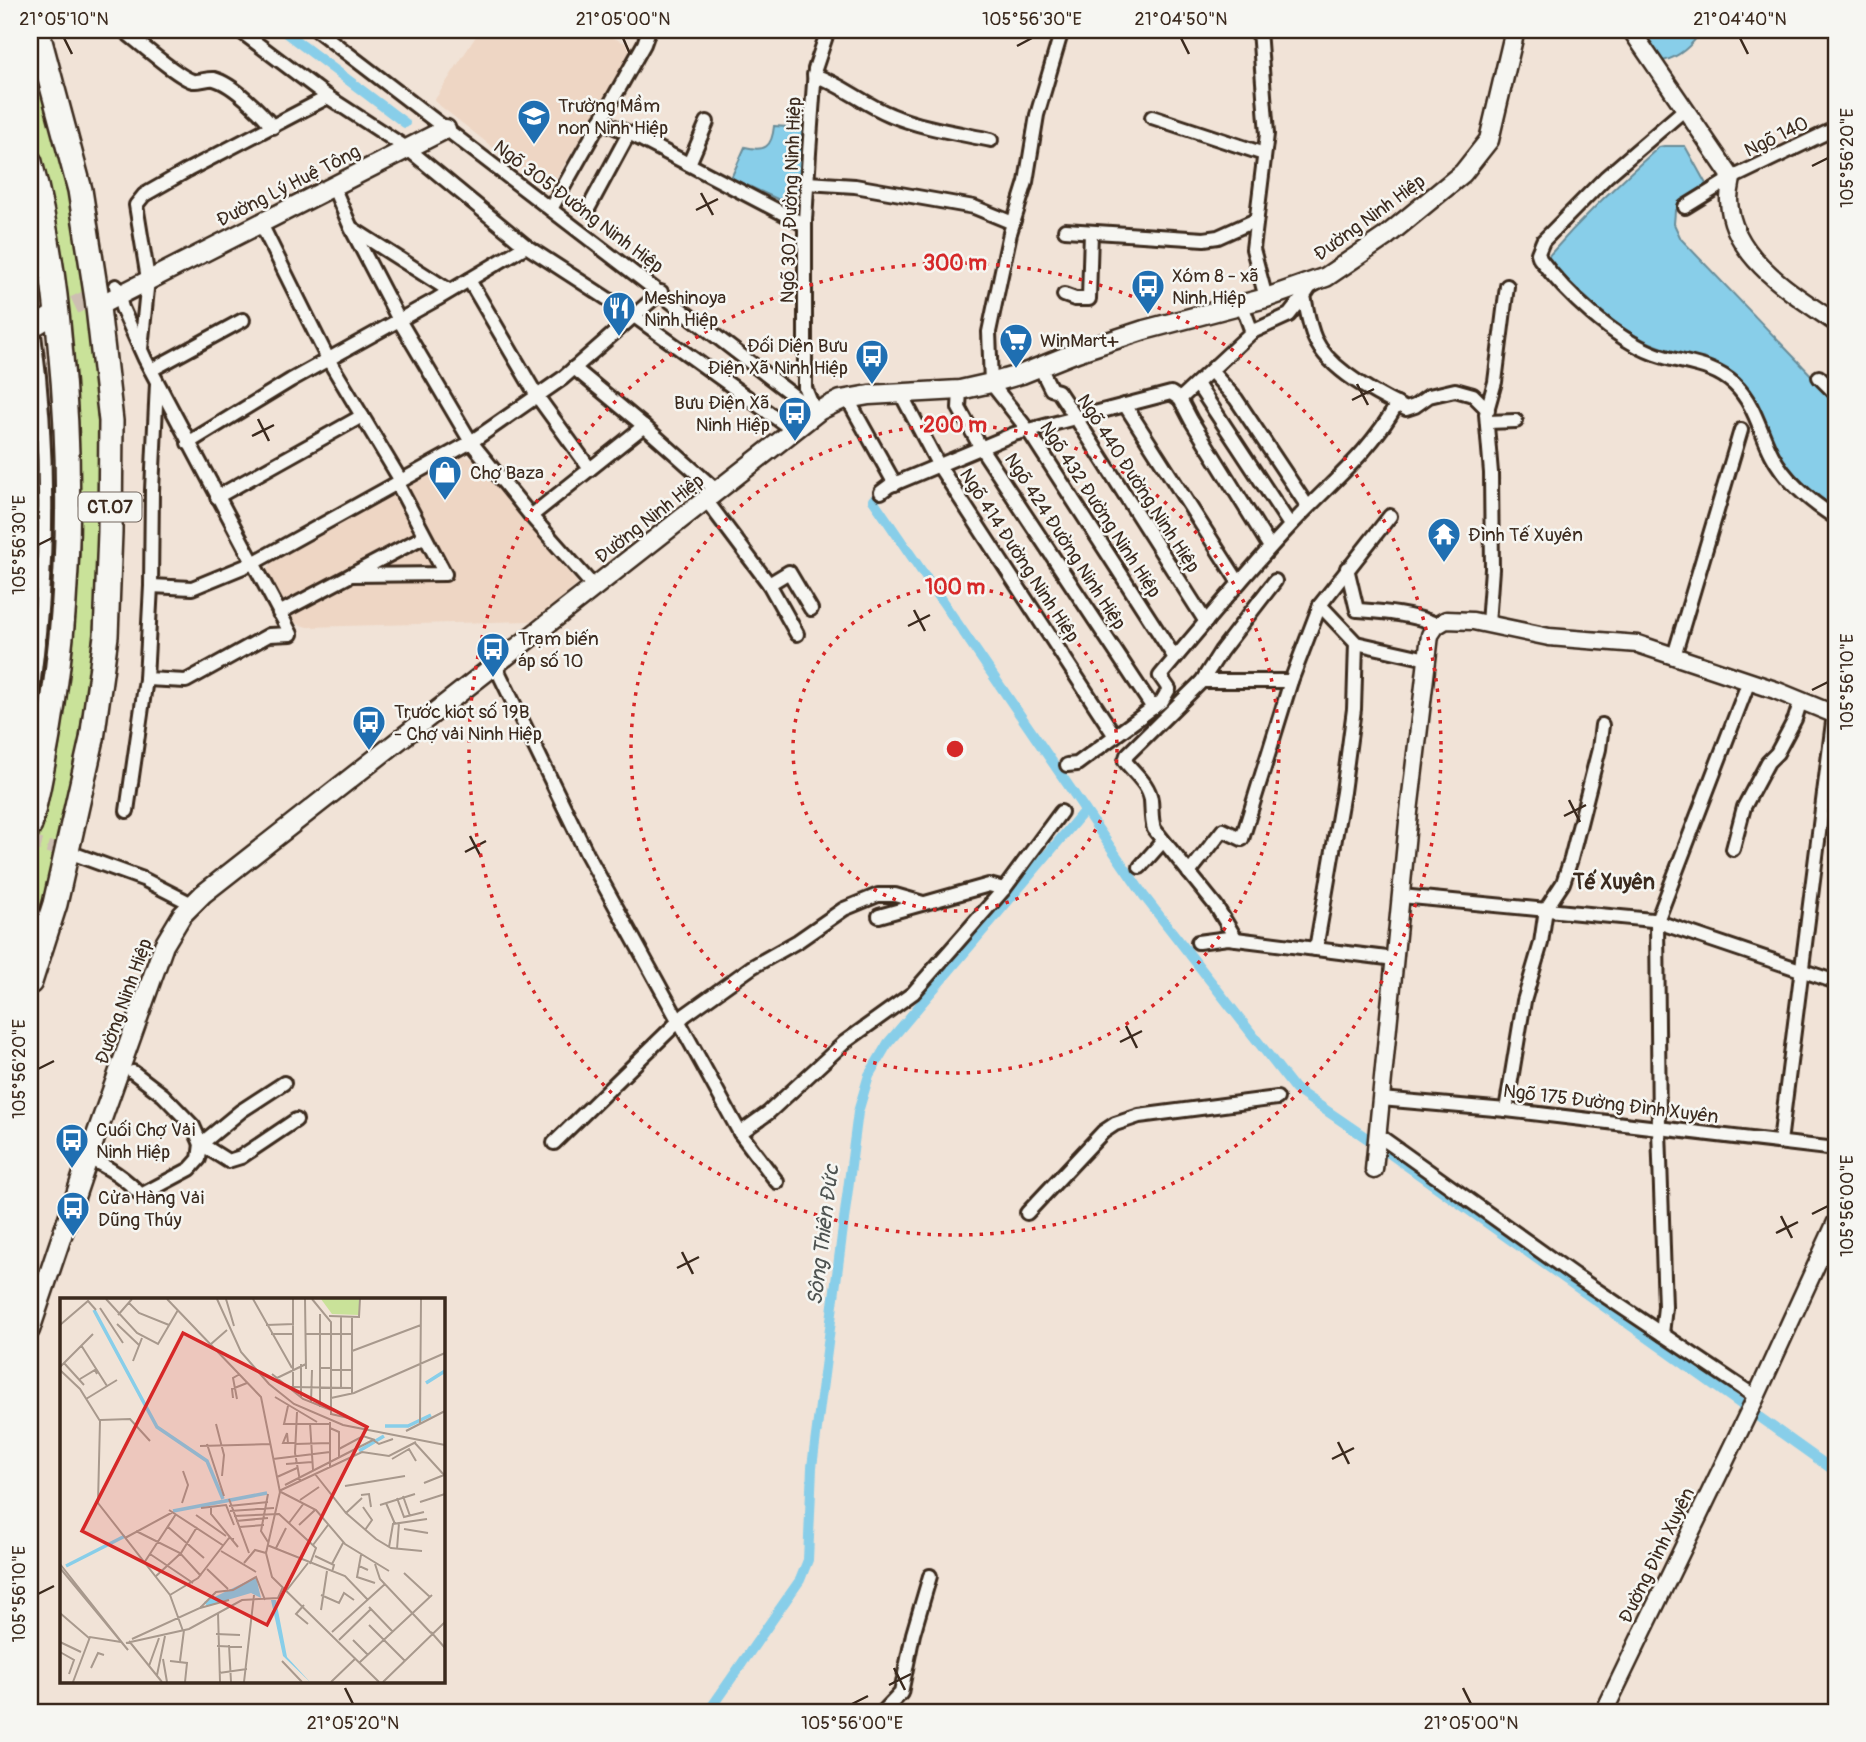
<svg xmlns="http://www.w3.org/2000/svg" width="1866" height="1742" viewBox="0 0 1866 1742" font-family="Pangolin,sans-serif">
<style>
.built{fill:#eed6c4}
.green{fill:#c9e299;stroke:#82865c;stroke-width:2}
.water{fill:#88cee9;stroke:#698c98;stroke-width:2}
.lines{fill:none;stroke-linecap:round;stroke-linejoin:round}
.canal{stroke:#88cee9;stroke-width:10}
.minor-tunnel{stroke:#cdbeb2;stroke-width:12;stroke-dasharray:12 6;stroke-linecap:butt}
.secondary-tunnel{stroke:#cdbeb2;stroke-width:18;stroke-dasharray:18 9;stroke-linecap:butt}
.minor-casing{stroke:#3b2a1e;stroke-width:18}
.tertiary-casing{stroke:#3b2a1e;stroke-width:21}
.secondary-casing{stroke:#3b2a1e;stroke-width:23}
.motorway-casing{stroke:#3b2a1e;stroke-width:28}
.minor{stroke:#f6f6f2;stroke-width:12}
.tertiary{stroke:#f6f6f2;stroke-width:16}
.secondary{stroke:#f6f6f2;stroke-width:18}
.motorway{stroke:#f6f6f2;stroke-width:23}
.ticks{fill:none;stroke:#3b2a1e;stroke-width:2.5}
.ring{fill:none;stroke:#d62828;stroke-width:3.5;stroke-dasharray:3.5 7}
.labels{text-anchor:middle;stroke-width:5;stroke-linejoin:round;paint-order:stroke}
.shield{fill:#f6f6f2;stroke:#73675e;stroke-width:2}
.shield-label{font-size:18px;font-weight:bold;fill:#3b2a1e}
.poi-label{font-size:19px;fill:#3b2a1e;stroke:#f6f6f2;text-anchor:start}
.street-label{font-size:19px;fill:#3b2a1e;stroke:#f6f6f2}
.neighbourhood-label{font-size:21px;font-weight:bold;fill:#3b2a1e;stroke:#f6f6f2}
.water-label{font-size:21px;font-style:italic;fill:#4e5351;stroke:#f6f6f2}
.inset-river{fill:none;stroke:#88cee9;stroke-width:3.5}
.inset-road{fill:none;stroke:#a8998d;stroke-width:2}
.view{fill:#d62828;fill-opacity:0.15;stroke:#d62828;stroke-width:3.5}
.inset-edge{fill:none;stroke:#3b2a1e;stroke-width:3.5}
.centre{fill:#d62828;stroke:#f6f6f2;stroke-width:3.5}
.ring-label{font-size:21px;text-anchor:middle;font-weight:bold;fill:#d62828;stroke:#f6f6f2;stroke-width:5;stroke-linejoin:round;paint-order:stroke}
.neatline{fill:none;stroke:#3b2a1e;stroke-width:2.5}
.ticks-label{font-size:18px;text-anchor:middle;fill:#3b2a1e}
</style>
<rect width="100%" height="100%" fill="#f1e3d7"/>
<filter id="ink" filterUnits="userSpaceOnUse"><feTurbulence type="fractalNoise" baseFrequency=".0143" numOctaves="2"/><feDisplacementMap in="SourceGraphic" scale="14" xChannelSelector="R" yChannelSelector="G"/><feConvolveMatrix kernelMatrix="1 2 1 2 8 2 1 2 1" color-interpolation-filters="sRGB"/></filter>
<g filter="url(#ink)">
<g class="built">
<polygon points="480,30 595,30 637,48 548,191 434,101"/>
<polygon points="461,456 479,460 578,584 541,617 529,621 307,627 295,623 266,573 272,560"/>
</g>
<path class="green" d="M30 49C43 97 57 144 68 193 121 440 107 701 30 942V879L59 747 73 645 80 554 79 424 70 326 54 224 30 121Z"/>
<g class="water">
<path d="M1638 30H1702C1693 44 1680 57 1663 61Z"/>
<path d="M774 126 803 128 799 189 793 200 784 202 731 178 745 147C765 152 772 147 774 126Z"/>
<path d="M1664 146H1685L1706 184 1703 189 1675 211 1674 224 1681 239 1836 401V512C1811 495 1788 476 1774 448 1764 427 1761 403 1744 386 1718 357 1677 357 1644 340 1606 321 1577 288 1546 259 1581 219 1619 182 1659 147Z"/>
</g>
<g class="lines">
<g class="canal">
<polyline points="282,30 405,123"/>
<polyline points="873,500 1144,896 1295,1089 1368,1139"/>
<polyline points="1386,1151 1836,1472"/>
<polyline points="708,1712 800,1580 808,1560 812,1467 858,1112 869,1075 888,1043 1085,810"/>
</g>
<polyline class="minor-tunnel" points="30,842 70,853"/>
<polyline class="secondary-tunnel" points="50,317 102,292"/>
<defs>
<g id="minor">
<path d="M123 30C136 40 179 78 193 81 200 82 208 78 214 79 233 84 261 112 273 127"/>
<polyline points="239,30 328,97 408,149 526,246 634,316 794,431"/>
<polyline points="317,30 816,413"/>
<polyline points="1062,30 1037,115 1026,182 1010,233 1001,275 989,332 991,383 1028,430 1175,658"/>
<polyline points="1259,30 1267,134 1253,249 1266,298"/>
<path d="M814 75C843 85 863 104 891 115 922 128 958 133 991 140"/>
<path d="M1685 109 1606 177 1543 241 1538 253 1540 259C1566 294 1613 338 1655 354 1682 364 1712 363 1734 384 1755 404 1759 430 1772 455 1786 482 1811 502 1836 518"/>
<polyline points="1152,117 1264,154"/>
<polyline points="629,133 805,225"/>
<polyline points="689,164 707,122"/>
<polyline points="807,183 855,186 974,207 1013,223"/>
<polyline points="333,186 351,228 399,320 471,442 531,516 594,587"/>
<polyline points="1685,207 1732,178 1836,128"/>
<polyline points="551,209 644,44 649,30"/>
<polyline points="588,209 629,133 600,121"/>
<polyline points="260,222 328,359 401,481"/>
<polyline points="353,229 450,291"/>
<polyline points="1065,230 1204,239 1218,237 1256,220"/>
<polyline points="469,280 537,396 590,469"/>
<path d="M1317 283 1310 287 1304 296C1307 310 1309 326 1315 339 1329 370 1377 395 1406 409L1415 406 1429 396 1455 390 1473 395 1488 410"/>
<polyline points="116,286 122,308 145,359 291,634 269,635 186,681 146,679"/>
<polyline points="1064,295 1075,299 1089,299 1091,232"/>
<polyline points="30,308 36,325"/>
<polyline points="1252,332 1289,315 1304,296"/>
<polyline points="141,349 148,279 136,205 144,195 188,170 328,97"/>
<polyline points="1040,367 1051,389 1058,391 1076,418 1206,622"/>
<polyline points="574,368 644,426 717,491"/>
<polyline points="151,370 243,320"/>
<polyline points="1211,371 1236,399 1308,507"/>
<polyline points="1819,377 1836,394"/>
<polyline points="1197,384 1290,525"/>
<polyline points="960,390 959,408 981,448 1153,708"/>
<polyline points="900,392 939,466 1115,736"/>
<polyline points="847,398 895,484"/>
<polyline points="1180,399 1191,420 1270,547"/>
<polyline points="1125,405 1239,583"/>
<polyline points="814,410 805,388 805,221 809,153 815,69 828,30"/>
<polyline points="1487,422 1516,421"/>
<polyline points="30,435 32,548 30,595"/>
<polyline points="188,443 291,380 437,299 526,246"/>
<polyline points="397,483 445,574 351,575 425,536"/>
<polyline points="881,492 889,486 1014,434 1171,393 1180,399 1252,332 1242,305"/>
<polyline points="217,497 362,416"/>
<polyline points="706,500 769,584 789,572 811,609"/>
<polyline points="531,516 644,426"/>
<path d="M1347 568 1357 610C1384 612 1413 614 1438 625"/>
<polyline points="769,584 797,634"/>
<polyline points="151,586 192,588 253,563 471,442 563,378 661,292"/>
<polyline points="1320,605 1356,643 1427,659"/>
<polyline points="279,613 351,575"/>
<polyline points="1488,624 1492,569 1491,473 1486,414 1495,382 1507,286"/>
<polyline points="1674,656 1741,430"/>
<polyline points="495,665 587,854 740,1133 777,1182"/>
<polyline points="1202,681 1291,681"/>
<path d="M30 709C48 584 51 459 34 334"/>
<path d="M1067 765 1077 764 1162 701 1169 689 1160 676C1203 625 1245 574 1291 525 1329 484 1369 454 1397 404"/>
<polyline points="127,811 146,679 151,586 152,490 157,383"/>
<polyline points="1733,849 1744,807 1768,762 1777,753 1795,719 1801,700"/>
<polyline points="77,855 143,879 192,904"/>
<polyline points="1140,867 1163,841"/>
<polyline points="1189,873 1223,830 1242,839 1291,681 1320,605 1390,516"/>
<polyline points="1401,896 1652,920 1836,982"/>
<polyline points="879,916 989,885 1004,889"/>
<path d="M1236 939 1216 906 1154 829C1151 819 1152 810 1151 800 1149 784 1134 773 1125 761L1127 755 1202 681 1221 651 1275 581"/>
<polyline points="1198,942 1228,938 1395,959"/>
<polyline points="1316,949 1343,792 1354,709 1356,643"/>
<polyline points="133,1072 163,1095 193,1126 201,1144 228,1161 241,1157 296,1120"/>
<polyline points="1381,1099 1506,1110 1836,1149"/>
<polyline points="1506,1110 1524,1001 1541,943 1546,909 1563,883 1571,859 1599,749 1602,725"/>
<polyline points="740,1133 768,1113 845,1042 913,993 1004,889 1061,812"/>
<polyline points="1378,1135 1574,1275 1756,1397"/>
<polyline points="1780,1142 1834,714"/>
<polyline points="554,1143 685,1015 752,967 798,941 844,909 878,895 895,895 923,903"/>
<path d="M88 1158C110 1168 125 1178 141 1195L190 1169 199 1159 201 1144 241 1111 284 1083"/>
<polyline points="1027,1213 1103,1132 1115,1124 1139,1116 1277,1098"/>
<polyline points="1662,1334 1665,1307 1659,1130 1657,921 1749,681"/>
<polyline points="883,1712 901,1693 913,1634 930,1576"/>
</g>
<g id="tertiary">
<path d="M1631 30 1732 178C1731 185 1729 193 1729 200 1731 258 1794 294 1836 323"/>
<polyline points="1374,1170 1409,812 1430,635 1436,626 1446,620 1473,621 1549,637 1638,644 1775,690 1836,715"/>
<polyline points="1604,1712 1756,1397 1836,1222"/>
</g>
<g id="secondary">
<polyline points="104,303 446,129"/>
<polyline points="30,329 50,317"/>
<polyline points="30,1330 93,1144 164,945 182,915 203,894 820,410 841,400 869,395 960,390 991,383 1022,374 1077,352 1144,330 1266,298 1326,277 1385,237 1463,173 1489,140 1515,30"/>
</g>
<g id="motorway">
<path d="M30 162C46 222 55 284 60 345 76 506 67 668 30 825"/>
<polyline points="30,982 55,904 92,739 106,636 110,532 111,421 97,299 80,190 37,30"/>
</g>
</defs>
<use href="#minor" class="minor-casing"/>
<use href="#tertiary" class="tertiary-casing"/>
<use href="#secondary" class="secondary-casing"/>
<use href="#motorway" class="motorway-casing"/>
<use href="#minor" class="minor"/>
<use href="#tertiary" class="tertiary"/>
<use href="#secondary" class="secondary"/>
<use href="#motorway" class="motorway"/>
</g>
</g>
<path class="ticks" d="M64 38 72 54M623 38 630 54M1181 38 1189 54M1740 38 1748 54M1017 46 1032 38M1812 166 1828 158M701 193 713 215M696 210 718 199M1357 384 1368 405M1352 400 1374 389M258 419 269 441M252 436 274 425M38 545 54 537M914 610 925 631M908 626 930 615M1812 690 1828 682M1569 800 1580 822M1564 816 1586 805M470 836 481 857M465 852 486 841M1126 1026 1137 1048M1120 1042 1142 1031M38 1069 54 1061M1812 1214 1828 1206M1781 1216 1792 1238M1776 1233 1798 1222M682 1252 693 1274M677 1268 699 1257M1338 1442 1349 1464M1332 1459 1354 1448M38 1594 54 1586M894 1668 905 1690M889 1685 911 1674M345 1688 353 1704M1463 1688 1471 1704M852 1704 868 1696"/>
<g class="ring">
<circle cx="955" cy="749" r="162"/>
<circle cx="955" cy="749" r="324"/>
<circle cx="955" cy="749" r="486"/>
</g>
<defs>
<symbol id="school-pin" viewBox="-11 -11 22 30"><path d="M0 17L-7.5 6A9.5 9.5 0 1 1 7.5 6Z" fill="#1f6fb2" stroke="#f6f6f2"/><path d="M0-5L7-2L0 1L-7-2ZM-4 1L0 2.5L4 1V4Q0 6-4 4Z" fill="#fff"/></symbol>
<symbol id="bus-pin" viewBox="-11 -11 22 30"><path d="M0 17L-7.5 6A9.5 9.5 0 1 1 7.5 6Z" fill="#1f6fb2" stroke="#f6f6f2"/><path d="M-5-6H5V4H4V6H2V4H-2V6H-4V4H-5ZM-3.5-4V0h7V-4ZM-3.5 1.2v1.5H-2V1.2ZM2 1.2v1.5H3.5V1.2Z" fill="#fff"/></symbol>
<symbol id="restaurant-pin" viewBox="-11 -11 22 30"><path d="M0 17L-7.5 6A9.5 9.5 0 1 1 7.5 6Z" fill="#1f6fb2" stroke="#f6f6f2"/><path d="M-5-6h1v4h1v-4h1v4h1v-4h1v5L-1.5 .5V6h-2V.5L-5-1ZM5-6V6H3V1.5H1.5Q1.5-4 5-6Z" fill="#fff"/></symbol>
<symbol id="supermarket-pin" viewBox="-11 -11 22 30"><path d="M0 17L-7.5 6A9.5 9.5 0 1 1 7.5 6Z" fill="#1f6fb2" stroke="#f6f6f2"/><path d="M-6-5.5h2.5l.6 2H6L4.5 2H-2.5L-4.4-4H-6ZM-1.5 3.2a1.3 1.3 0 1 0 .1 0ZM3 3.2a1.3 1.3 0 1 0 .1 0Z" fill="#fff"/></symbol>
<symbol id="shop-pin" viewBox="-11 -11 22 30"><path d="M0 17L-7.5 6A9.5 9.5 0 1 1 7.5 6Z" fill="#1f6fb2" stroke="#f6f6f2"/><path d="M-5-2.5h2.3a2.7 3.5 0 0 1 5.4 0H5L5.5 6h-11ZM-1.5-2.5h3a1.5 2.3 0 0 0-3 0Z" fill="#fff"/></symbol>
<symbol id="temple-pin" viewBox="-11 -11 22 30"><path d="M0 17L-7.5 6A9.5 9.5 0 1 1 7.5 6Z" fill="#1f6fb2" stroke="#f6f6f2"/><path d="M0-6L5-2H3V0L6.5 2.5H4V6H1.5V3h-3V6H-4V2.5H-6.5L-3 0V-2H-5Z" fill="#fff"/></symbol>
</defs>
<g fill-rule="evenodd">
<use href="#school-pin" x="515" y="97" width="38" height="52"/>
<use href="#bus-pin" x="1129" y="267" width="38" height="52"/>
<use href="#restaurant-pin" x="600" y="289" width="38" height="52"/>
<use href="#supermarket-pin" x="997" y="321" width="38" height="52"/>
<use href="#bus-pin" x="853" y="337" width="38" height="52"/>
<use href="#bus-pin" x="776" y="394" width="38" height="52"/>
<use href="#shop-pin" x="426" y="453" width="38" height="52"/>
<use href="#temple-pin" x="1425" y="515" width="38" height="52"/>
<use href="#bus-pin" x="474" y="630" width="38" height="52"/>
<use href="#bus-pin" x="350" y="703" width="38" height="52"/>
<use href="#bus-pin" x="53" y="1121" width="38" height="52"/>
<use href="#bus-pin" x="54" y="1189" width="38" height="52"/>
</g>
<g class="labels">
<rect class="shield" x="78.5" y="492.5" width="63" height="29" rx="5"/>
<g class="shield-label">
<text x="110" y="513">CT.07</text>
</g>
<g class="poi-label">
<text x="558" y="112">Trường Mầm<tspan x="558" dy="22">non Ninh Hiệp</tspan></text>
<text x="1172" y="282">Xóm 8 - xã<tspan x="1172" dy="22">Ninh Hiệp</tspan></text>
<text x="644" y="304">Meshinoya<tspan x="644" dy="22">Ninh Hiệp</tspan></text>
<text x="1040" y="347">WinMart+</text>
<text x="848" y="352" text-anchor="end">Đối Diện Bưu<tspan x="848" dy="22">Điện Xã Ninh Hiệp</tspan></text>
<text x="770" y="409" text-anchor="end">Bưu Điện Xã<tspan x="770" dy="22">Ninh Hiệp</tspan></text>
<text x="470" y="479">Chợ Baza</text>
<text x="1468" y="541">Đình Tế Xuyên</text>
<text x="518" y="645">Trạm biến<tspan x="518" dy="22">áp số 10</tspan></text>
<text x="394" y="718">Trước kiot số 19B<tspan x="394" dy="22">- Chợ vải Ninh Hiệp</tspan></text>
<text x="96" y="1136">Cuối Chợ Vải<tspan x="96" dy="22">Ninh Hiệp</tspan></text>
<text x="98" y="1204">Cửa Hàng Vải<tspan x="98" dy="22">Dũng Thúy</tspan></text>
</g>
<g class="street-label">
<text transform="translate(1776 136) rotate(-26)" y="7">Ngõ 140</text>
<text transform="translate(288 185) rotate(-27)" y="7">Đường Lý Huệ Tông</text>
<text transform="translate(790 200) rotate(-88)" y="7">Ngõ 307 Đường Ninh Hiệp</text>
<text transform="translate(579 206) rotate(37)" y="7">Ngõ 305 Đường Ninh Hiệp</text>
<text transform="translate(1369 217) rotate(-36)" y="7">Đường Ninh Hiệp</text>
<text transform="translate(1139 483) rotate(57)" y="7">Ngõ 440 Đường Ninh Hiệp</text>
<text transform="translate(1101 509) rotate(57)" y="7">Ngõ 432 Đường Ninh Hiệp</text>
<text transform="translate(649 518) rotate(-38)" y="7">Đường Ninh Hiệp</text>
<text transform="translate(1066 541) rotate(57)" y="7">Ngõ 424 Đường Ninh Hiệp</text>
<text transform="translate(1020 555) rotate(57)" y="7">Ngõ 414 Đường Ninh Hiệp</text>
<text transform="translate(123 1001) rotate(-70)" y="7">Đường Ninh Hiệp</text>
<text transform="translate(1611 1103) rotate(7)" y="7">Ngõ 175 Đường Đình Xuyên</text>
<text transform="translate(1656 1555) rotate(-64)" y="7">Đường Đình Xuyên</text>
</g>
<g class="neighbourhood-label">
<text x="1614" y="889">Tế Xuyên</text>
</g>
<g class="water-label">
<text transform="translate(823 1235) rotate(-83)" y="7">Sông Thiên Đức</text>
</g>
</g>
<g transform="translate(60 1298)">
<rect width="385" height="385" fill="#f1e3d7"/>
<path d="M261 1H299V17L272 16Z" fill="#c9e299"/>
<path d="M196 279 201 300 191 295 147 308 144 304ZM211 302H216L227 359 250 384 223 358Z" fill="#88cee9"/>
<path class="inset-river" d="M34 12 97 129 147 163 163 201M366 85 385 73M325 128H348L371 117M299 153 324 138M113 213 207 195M6 268 65 238"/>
<path class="inset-road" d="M46 1 77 35 98 46 118 12M107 1 201 99 220 194 206 255 212 279 319 384M157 1 181 54 209 86 234 106 283 127 385 147M166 1 174 28M193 1 232 70M233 1V89M245 1 246 71M252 1 271 24V117M69 5 79 15 109 27M40 10 63 45M260 16V70H271M58 17 72 1M269 18 299 19 300 1M281 18V72H292M57 26 79 47M0 27 28 3 36 12M206 27 234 26M211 36H233M245 36H292M151 46 167 32M21 47 47 88M292 53 361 27M73 63 82 40M4 65 24 87M241 66V99M0 69 33 36M0 72 20 91 40 123 38 205 110 297 123 333M271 72H281V90M212 76 243 101 271 112M217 80 246 66M20 81 35 72 37 76M231 89 291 90M292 96V19M215 99 257 124M173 100 172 91 187 85M271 100 294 95 385 55M26 101 57 82M177 101 173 80 180 76M251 105 252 72M228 108 224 126H271M260 109V70M237 114 235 155 240 183M271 116 293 121M40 122 70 121 90 143M270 124V170M250 125 253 172M360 125 361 1M156 126 164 157 162 178M270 130 279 134V159M346 133 385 113M354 144 385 178M228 145 227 135 223 145H235M147 146 164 198M235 146 270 145M140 148 210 146M279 151 303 138 315 142M213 161 270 154M332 161 349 151 356 163M226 166 252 164M255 176 286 215 316 241 331 250 362 253M217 179 237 170M364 185 384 177M225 187 313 142 319 146 333 141M285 188 345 178M219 193 302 154 329 158 356 144M219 193 256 212 285 246 329 273M208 196 201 233 208 244M301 197 309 196 311 209M343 198 350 218M337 200 344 219 364 214M169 201 189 255M240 202 259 189M360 204 385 196M122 205 128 187 123 173M326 205 335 226M320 207 355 196M151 208V216L178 249M169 208 208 204M303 209 312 222 305 232M141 210 166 207 174 227M109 212 164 248M170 213 214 210M286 215 302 200M136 217 166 238M174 218 219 216 256 250 250 266M176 223 208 220M229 225 244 205M239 227 255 212M108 229 144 260M179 229 204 227M344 231 368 235M76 233 120 255 141 278M65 240 113 214M207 247 285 278 308 302M253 247 268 227M329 249 333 226 367 221M216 250 226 230M337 251 339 225M161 253 196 274M90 256 133 285M301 257 299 268 308 272M255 258 274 267 272 274M84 265 116 216M184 265 195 252 206 255M0 266 68 352 0 270M272 266 283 245M315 266 320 281 371 335M299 268 297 279 315 285M147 271 168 291M344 275 370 299M95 279 121 255 137 229M227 292 248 265M110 297 138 280 169 240 174 241M261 297 279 305 284 295 294 302M244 307 236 316 248 326M309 309 333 334M140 310 169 302M261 312 267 273M0 315 29 340M158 315 160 384M309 327 345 363M272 334 325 286M371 334 385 350M156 336 180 337M72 341 140 310 156 294 173 292 196 279 205 302M279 342 311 311M293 342 308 357M69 343 102 384M0 344 21 354M66 345 129 331 182 302 218 300 223 289M169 347 171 384M157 348 182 349M0 354 14 362 9 376M103 361 107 384M110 363 127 365 125 384M120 363 124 332M222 363 242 384M300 364 372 297M89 368 99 340M31 370 38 355 44 357M159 375 187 371M97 377 105 338M13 384 30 339 61 344M184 384 194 297M271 384 296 360M323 384 385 324"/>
<path class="view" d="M123 35 307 129 207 327 22 233Z"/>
<rect width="385" height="385" class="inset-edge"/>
</g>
<circle cx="955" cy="749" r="10" class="centre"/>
<g class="ring-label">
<text x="955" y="270">300 m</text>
<text x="955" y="432">200 m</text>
<text x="955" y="594">100 m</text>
</g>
<rect width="1866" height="1742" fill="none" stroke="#f6f6f2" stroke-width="77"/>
<rect x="38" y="38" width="1790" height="1666" class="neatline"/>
<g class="ticks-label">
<text x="64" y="25">21°05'10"N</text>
<text x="623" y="25">21°05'00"N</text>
<text x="1032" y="25">105°56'30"E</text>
<text x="1181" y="25">21°04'50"N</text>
<text x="1740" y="25">21°04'40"N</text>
<text transform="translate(1847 158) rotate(-90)" y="6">105°56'20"E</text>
<text transform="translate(19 545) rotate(-90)" y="6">105°56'30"E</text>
<text transform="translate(1847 682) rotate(-90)" y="6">105°56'10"E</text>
<text transform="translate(19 1069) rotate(-90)" y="6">105°56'20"E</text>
<text transform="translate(1847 1206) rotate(-90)" y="6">105°56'00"E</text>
<text transform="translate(19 1594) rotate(-90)" y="6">105°56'10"E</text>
<text x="353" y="1729">21°05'20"N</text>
<text x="852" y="1729">105°56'00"E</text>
<text x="1471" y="1729">21°05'00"N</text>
</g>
</svg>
